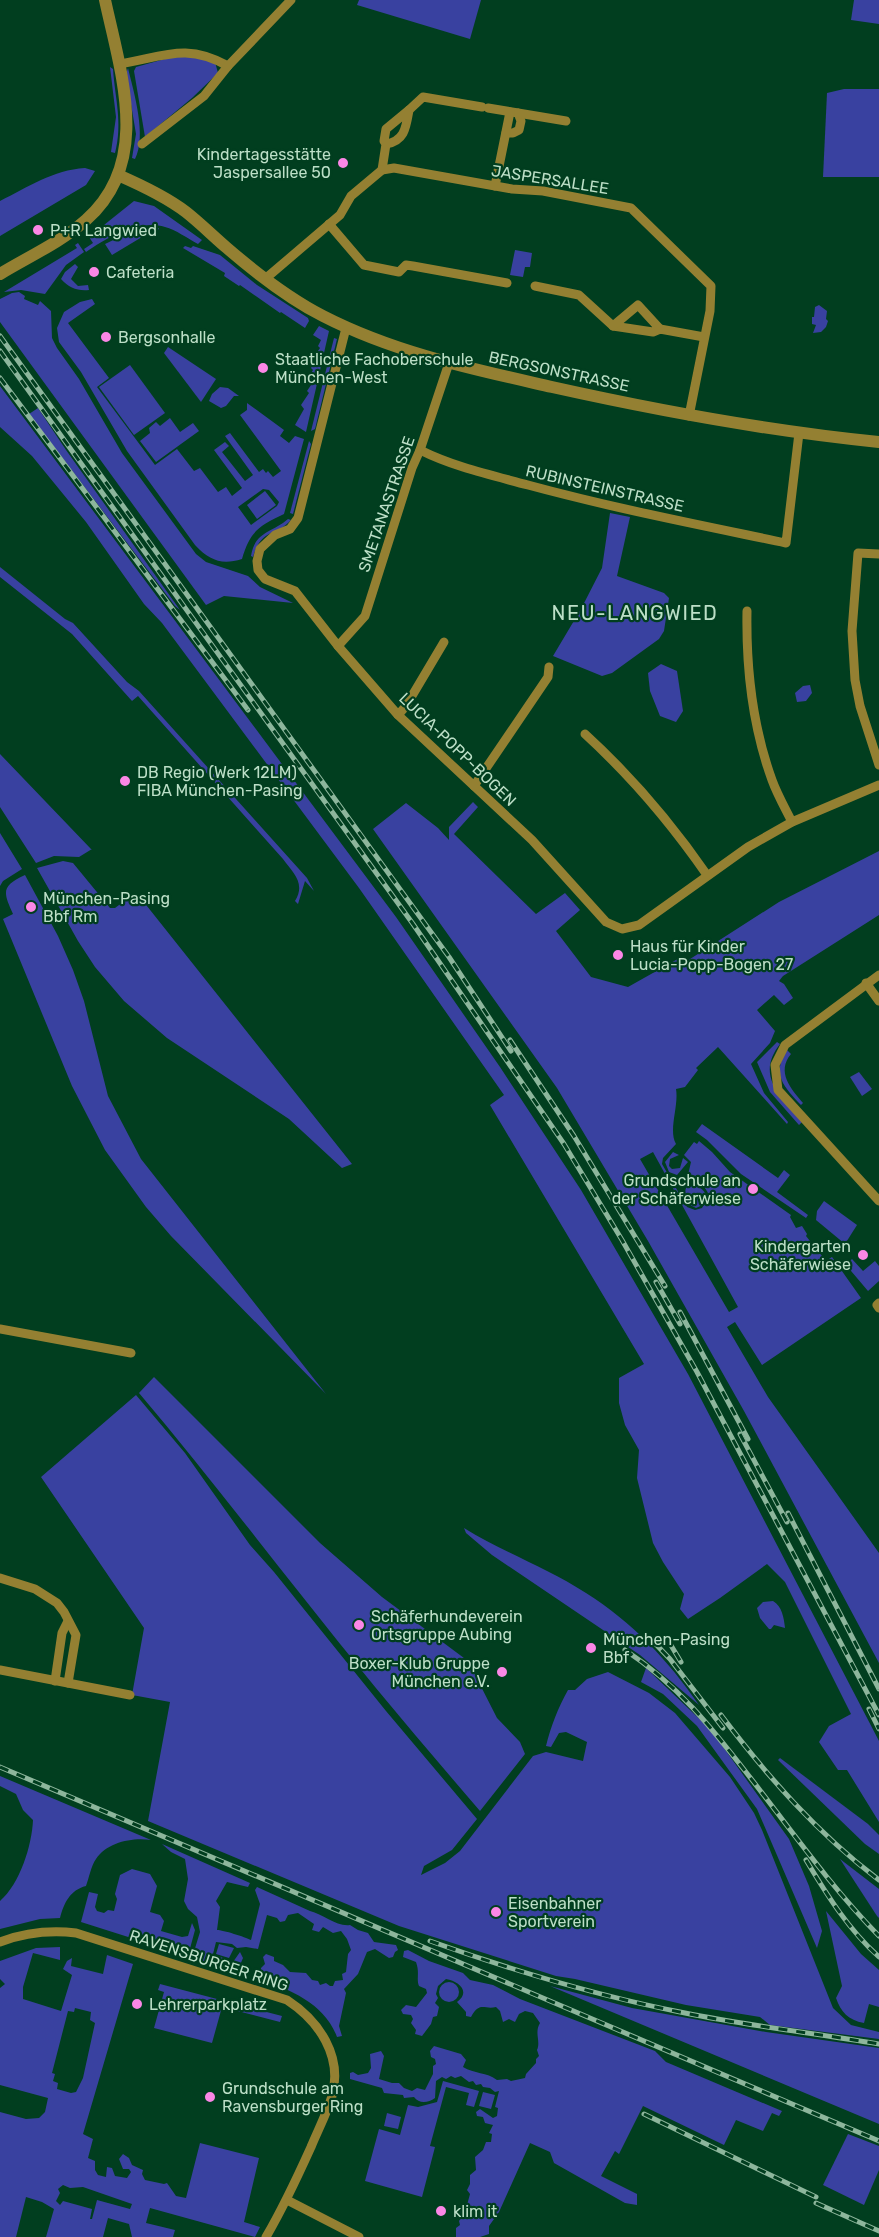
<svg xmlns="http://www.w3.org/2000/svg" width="879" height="2237" viewBox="0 0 879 2237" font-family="Rubik,sans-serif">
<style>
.green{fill:#3941a0;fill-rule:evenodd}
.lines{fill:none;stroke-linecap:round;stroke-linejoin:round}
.minor{stroke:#948032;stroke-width:9}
.tertiary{stroke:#948032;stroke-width:12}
.rail-casing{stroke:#8db69c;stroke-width:5}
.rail{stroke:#013e1f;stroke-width:3;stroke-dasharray:9;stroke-linecap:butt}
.poi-dot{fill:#fb87e6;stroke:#013e1f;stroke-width:2}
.labels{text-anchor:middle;stroke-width:4.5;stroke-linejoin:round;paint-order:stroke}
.poi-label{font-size:16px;fill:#bcdfc7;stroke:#013e1f;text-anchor:start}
.street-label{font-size:16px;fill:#bcdfc7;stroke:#013e1f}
.quarter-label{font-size:20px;letter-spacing:1.5px;fill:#bcdfc7;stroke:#013e1f}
</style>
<rect width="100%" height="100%" fill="#013e1f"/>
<g class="green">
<polygon points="359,0 481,0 470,39 357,5"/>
<polygon points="854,0 879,0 879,24 851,20"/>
<polygon points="188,55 215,62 218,73 192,98 145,137 134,71 136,67 172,57"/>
<path d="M110 67 113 69C115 99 123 123 115 153L111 152 116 117Z"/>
<path d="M128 68C134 93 147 136 135 159L132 158 136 134 126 74Z"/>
<polygon points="844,89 879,89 879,177 823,177 827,93"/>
<path d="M85 168 95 171 86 185 0 236V201C28 187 53 170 85 168Z"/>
<path d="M134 201 154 206 202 240 198 244C187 238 176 230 165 227 138 219 107 238 86 252L84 249 93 243 89 237Z"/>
<polygon points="159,228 157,232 147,234 112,255 105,244 126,234"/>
<polygon points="78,243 84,252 66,265 45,294 21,290 4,292 77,248 75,245"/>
<polygon points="185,246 191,248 193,246 220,255 257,285 308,318 309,321 305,328 281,312 280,313 240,285 239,286 224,276 225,273 183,248"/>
<polygon points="515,250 532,253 530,267 525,267 523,277 510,275"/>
<path d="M75 264 78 267 71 279 78 286 88 285 89 290C77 291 69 288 61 279L65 272Z"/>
<polygon points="19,292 25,296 24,299 38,305 40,301 51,311 52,338 57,348 79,379 122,453 196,554 206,562 248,576 260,587 293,603 224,596 206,605 0,322 0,299 12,293"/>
<path d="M92 299 95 304 68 323 109 378 97 387 155 465 177 449 194 471 200 468 218 492 226 487 232 496 242 488 214 450 225 442 229 446 222 452 245 481 253 475 225 436 230 433 259 472 263 469 266 473 268 471 273 477 281 471 240 415 247 410V403L284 430 280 436 289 443 295 436 304 439 284 514C259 526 250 531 242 559 222 565 210 561 195 545L127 451 81 372 59 342 57 328 64 312 80 302ZM263 489 269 490 279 502 277 506 251 525 238 507Z"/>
<polygon points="819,305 827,311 826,319 828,321 826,327 821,332 813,333 816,325 812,324 812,317 814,317 815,307"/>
<polygon points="319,326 329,331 306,432 295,425 304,409 301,405 309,393 307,391 311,385 305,382 313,370 311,368 315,362 312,360 320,348 318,346 321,340 313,335"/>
<polygon points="334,338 337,339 315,429 311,431"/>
<polygon points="168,347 216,379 201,402 164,353"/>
<polygon points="130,365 165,413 134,435 99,387"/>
<polygon points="0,386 396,917 500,1067 581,1190 688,1374 879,1741 879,1822 847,1770 838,1770 819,1742 829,1726 851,1714 785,1582 767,1564 720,1598 688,1619 680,1609 684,1594 663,1562 653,1543 637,1478 639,1450 625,1425 619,1403 619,1378 644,1364 490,1105 504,1095 359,888 162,623 144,604 86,522 32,456 0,427"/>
<polygon points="220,387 228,388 239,396 234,396 226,406 221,408 209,401 212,394"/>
<polygon points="38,408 66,450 180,610 175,606 29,414"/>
<polygon points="170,418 180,432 193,423 199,431 156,462 140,441 150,433 149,428 156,422 160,426"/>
<polygon points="309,441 311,444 293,514 290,513"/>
<polygon points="265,491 276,505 257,519 247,505"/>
<polygon points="610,513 630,517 617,576 664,593 669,598 664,631 659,639 612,673 602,676 553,656 581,609 602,568"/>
<path d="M288 519 291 520C276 537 261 528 253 557L251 556C255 531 272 533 288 519Z"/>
<path d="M0 567 65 619 73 623 127 682 139 691 307 878 314 891 305 881 298 904 295 901C306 883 293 873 283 859L138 696 132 701 72 634 0 577Z"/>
<polygon points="661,664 677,671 683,711 676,722 660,716 650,691 648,673"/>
<polygon points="810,685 812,693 806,701 797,702 795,693 803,686"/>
<polygon points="0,754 91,849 92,849 79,857 54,856 36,863 0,807"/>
<path d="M473 802 478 807 454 834 536 914 565 893 580 910 556 931 591 977 628 987 683 956 687 961 779 902 879 851V915L783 976 779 981 784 984 793 998 784 1005 774 995 757 1010 775 1031 770 1043 751 1064 764 1093 788 1122 787 1124 718 1047 696 1068 698 1070 685 1087 676 1089C679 1106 668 1130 676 1144L663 1158 662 1164 687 1207 695 1210 702 1208 709 1196C706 1185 698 1182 687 1179L691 1162 684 1155 694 1142 697 1144 699 1141 712 1152 730 1172 791 1215 790 1217 796 1228 802 1226 807 1234 806 1236 822 1256 824 1262 832 1257 861 1298 762 1365 735 1322 727 1327 768 1397 879 1553V1663L744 1411 648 1241 557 1088 373 829 406 803 438 828 449 840V827ZM653 1152 738 1307 729 1312 640 1159Z"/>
<polygon points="0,833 22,869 3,881 0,886"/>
<polygon points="63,861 73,863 110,908 115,908 135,893 139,896 352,1164 342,1168 289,1119 167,1038 124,1001 95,967 78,941 37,868"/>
<path d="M25 875 58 936 73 970 84 1001 108 1096 141 1159 326 1394 171 1236 146 1207 105 1150 72 1086 3 919 13 914C3 892 1 886 25 875Z"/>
<path d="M777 1042 780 1044C755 1076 781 1097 802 1122L799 1125 770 1092 757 1062Z"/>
<path d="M787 1050 791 1054C776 1072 791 1089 803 1103L801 1105C784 1087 771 1074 787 1050Z"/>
<polygon points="859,1072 872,1089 862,1096 850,1077"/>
<polygon points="702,1124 778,1178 784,1170 790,1175 777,1192 808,1215 806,1218 741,1174 707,1140 696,1132"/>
<polygon points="673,1152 679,1155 670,1159 669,1166 672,1169 680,1168 683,1158 688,1162 677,1175 669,1172 665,1162"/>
<path d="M687 1184C703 1184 716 1200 696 1208L686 1203 684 1196Z"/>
<polygon points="824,1201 857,1225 845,1244 816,1220 817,1211"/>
<polygon points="852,1259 863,1271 875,1261 879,1266 879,1281 868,1291 846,1265"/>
<path d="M154 1377 320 1543 382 1597 468 1661 497 1718 520 1742 525 1754 480 1811C419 1740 359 1669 302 1596 248 1528 195 1459 139 1393Z"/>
<path d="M136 1395 185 1453 250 1545 274 1572 386 1711 477 1819 452 1850 424 1866 421 1875 445 1863 460 1851 533 1756 546 1752 583 1761 587 1742 566 1732 559 1733 551 1747 546 1746C551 1726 558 1708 568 1690H575L587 1679 608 1672 649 1693 675 1713 730 1777 754 1813 762 1830 833 2008 851 2025 879 2032V2039L770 2025 760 2017 686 2005 575 1979 556 1976 399 1926 148 1821 170 1702 132 1695 144 1628 41 1477Z"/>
<path d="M464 1528C503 1552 547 1568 586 1593 632 1622 668 1660 699 1705L640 1655 492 1555 466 1533Z"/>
<path d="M773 1601C782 1606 784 1618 785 1628L774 1625 771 1629H769L760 1618 757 1608 763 1602Z"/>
<polygon points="646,1668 711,1730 789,1839 809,1886 822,1931 817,1948 757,1809 697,1726 663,1694 641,1682"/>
<polygon points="780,1758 868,1824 879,1835 879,1854 865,1844 778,1760"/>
<path d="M0 1776 151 1840C133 1837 107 1842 96 1859 91 1866 89 1878 86 1886 70 1890 64 1903 60 1918L40 1919 0 1929V1901C20 1884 32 1845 33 1820L23 1810 16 1794 0 1786Z"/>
<path d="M162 1844 250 1883 248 1887 227 1882 216 1901 220 1907 217 1930C223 1930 245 1937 251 1940L260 1904 255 1890 257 1887 310 1911C323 1914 337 1927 350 1925L358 1930 368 1933 374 1942 396 1945 398 1950 395 1952 393 1957 389 1958 375 1949 367 1952 358 1974 344 1989 346 1993 339 2026 342 2036 337 2037C325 2004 291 1990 260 1979L261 1968 265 1964 263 1957 266 1954 274 1957V1961L283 1965 290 1972 306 1973 312 1980 318 1981 320 1985 326 1983 330 1986H333L335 1981 343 1980 342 1974 346 1972 348 1954 351 1950 347 1939 341 1931 333 1933 323 1927 319 1932 312 1930 314 1924 298 1913 288 1915 285 1921 280 1922 277 1918 267 1915 258 1949 246 1947 237 1948 232 1944 216 1942 213 1954 233 1962 240 1952 243 1958 237 1972 192 1958 200 1932 197 1917 188 1909 184 1901 188 1879 185 1859 171 1852Z"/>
<polygon points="840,1859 879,1889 879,1918 877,1916"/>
<polygon points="132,1869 150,1874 157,1886 150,1912 160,1915 164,1921 161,1931 182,1937 188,1936 192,1923 195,1930 188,1956 81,1922 89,1892 98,1894 95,1907 97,1911 104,1913 108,1910 114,1911 117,1899 115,1894 120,1875"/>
<path d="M826 1911 861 1954 879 1970V2007L869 2004 864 2023C848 2020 841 2012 836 1998L842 1986Z"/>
<polygon points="219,1944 234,1948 229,1958 216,1954"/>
<path d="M60 1947V1960L33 1953 23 1987V1999L61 2011 72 1975 63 1969 67 1961 72 1958 71 1966 103 1974 107 1955 133 1964 83 2134 93 2139 88 2158 95 2161V2170L98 2175 106 2177 107 2167 112 2168 115 2176 127 2178 131 2172 129 2169H123L119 2159 123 2154 129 2158 132 2165 143 2170 142 2174 145 2180 164 2184 167 2183 176 2196 186 2198 200 2143 259 2158 244 2222 260 2227 255 2237 150 2208 146 2223 175 2230 173 2237H132L129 2224 108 2218 103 2237H46L54 2209 42 2202 26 2197 16 2237H0V2112L26 2119 39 2118 45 2112 48 2098 0 2085V1988L5 1984 0 1979V1961L36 1948ZM75 2008 91 2012 90 2020 95 2023 83 2078 76 2092 71 2093 57 2089 58 2083 53 2081 55 2074 52 2073 68 2011 74 2012ZM63 2185 70 2188 83 2187 132 2204 130 2209 97 2200 92 2219H90L92 2209 63 2201 60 2205 56 2201 60 2193 58 2189Z"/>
<path d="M408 1950 429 1961 463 1973 470 1980 493 1985 520 1999 655 2051 666 2062 782 2111 779 2116 772 2113 763 2131 736 2120 724 2145 643 2106 619 2154 615 2151 601 2176 637 2194V2205L625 2203 554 2163 550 2152 530 2143 499 2212 489 2226V2234L480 2237H456V2228L460 2225 459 2221 463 2215 460 2212 462 2207 467 2205 470 2194 467 2190 470 2184V2175L476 2170 475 2157 483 2150 486 2142H491L492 2134 489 2133 493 2125 485 2123 483 2117 477 2116 476 2112 480 2109 493 2118 497 2116 498 2108 495 2107 499 2091 495 2092 490 2088 483 2087 481 2084 476 2085 473 2081 469 2082 461 2076 455 2078 451 2076 446 2079 442 2077 436 2081 435 2098C428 2103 419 2104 414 2097L404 2098 403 2095 384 2093 382 2088 350 2079V2073L353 2072 358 2075 368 2073 371 2068 370 2054 381 2051 384 2056 379 2079 392 2083H399L404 2088 412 2091 417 2088 425 2090 433 2074V2066L436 2064 435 2059 431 2057 430 2051 434 2046 461 2054 466 2060 463 2067C474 2074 487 2072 497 2080L507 2079 511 2081 525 2078 526 2074 536 2063V2059L539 2056 537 2050C541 2041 534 2033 540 2023L533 2013 525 2011 519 2014 515 2022 509 2019 503 2022 500 2011 496 2007C484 2010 480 2001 471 2017L466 2016V2012L457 2002C471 1992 459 1981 446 1979L438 1986 436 1994 438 1998 435 2003 439 2007 437 2016 433 2017 431 2024 422 2036 415 2034 416 2030 411 2023 413 2019 411 2015 403 2014 401 2010 406 2005 416 2007 427 1993 426 1989 419 1986C416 1979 420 1973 416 1962L403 1957 404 1951Z"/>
<circle cx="449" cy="1992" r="10"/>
<polygon points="160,1984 282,2016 280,2022 222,2007 212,2043 154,2028 164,1992 158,1990"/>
<polygon points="550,1986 632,2008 766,2032 879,2048 879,2124"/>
<polygon points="443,2081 479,2091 474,2107 466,2105 469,2093 446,2087 430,2146 435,2147 422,2197 365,2181 379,2129 400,2135 408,2105 418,2107 437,2102"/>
<polygon points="483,2092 495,2095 491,2109 479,2106"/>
<polygon points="387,2113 401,2117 398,2129 384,2126"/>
<polygon points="848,2134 879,2146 879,2170 864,2205 823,2185"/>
</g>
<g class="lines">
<g class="minor">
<path d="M119 64C163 57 186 42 228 66"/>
<polyline points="488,108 518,113 521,121 519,130 513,133 506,133"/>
<polyline points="409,110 423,97 482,107"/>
<polyline points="518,113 566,121"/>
<polyline points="142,144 204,96 228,66 291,0"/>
<path d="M382 170 386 144 384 141 386 129 409 110C406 127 405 141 386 144"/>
<polyline points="495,186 510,112"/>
<polyline points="329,224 364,265 399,272 406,265 413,266 507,283"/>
<polyline points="265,279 340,215 351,196 382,170 394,168 512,189 543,191 631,208 711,286 710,311 689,416"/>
<polyline points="535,286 579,295 613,326 653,332 660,329 704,337"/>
<polyline points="613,326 638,305 660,329"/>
<polyline points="346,328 298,518 290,529 275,535 260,549 257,561 258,570 265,579 295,591 338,646 398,715 532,840 606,922 622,929 639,925 748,847 792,822 879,785"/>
<path d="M420 450C454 467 491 475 528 485 613 508 700 525 786 543L799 433"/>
<polyline points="879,554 858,553 852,631 855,680 860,706 879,765"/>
<path d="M747 611C746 669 752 725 772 780 777 794 785 808 792 822"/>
<polyline points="338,646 365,616 412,468 420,450 449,363"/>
<polyline points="398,715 406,706 444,642"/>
<path d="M585 734C632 777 671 823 707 875"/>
<polyline points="474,786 548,677 549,667"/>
<polyline points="879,975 785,1045 775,1065 778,1090 879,1201"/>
<polyline points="866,983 879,1001"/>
<polyline points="879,1303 877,1305 879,1308"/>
<polyline points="0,1329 131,1353"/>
<polyline points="0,1578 35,1589 57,1603 64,1612 76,1635 68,1683"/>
<polyline points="0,1670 130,1695"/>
<polyline points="55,1681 62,1633 68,1621"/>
<path d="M0 1942C24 1933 50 1930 76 1933L287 2000C319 2021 343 2056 332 2096 327 2113 318 2130 311 2147 297 2178 283 2208 266 2237"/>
<polyline points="287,2200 359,2237"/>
</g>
<g class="tertiary">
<path d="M118 175C141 185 165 196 186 212 200 223 213 236 227 248 256 273 288 298 323 316 395 353 473 369 552 387 660 411 768 431 879 442"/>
<path d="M0 274C28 257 61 242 86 220 152 162 121 74 105 0"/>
</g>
<defs>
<g id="rail">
<polyline points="0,336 449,957 511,1051"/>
<polyline points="0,351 413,924 564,1144 622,1240 697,1372 879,1715"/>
<polyline points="0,378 248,710"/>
<polyline points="510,1040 574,1136 665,1286"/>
<polyline points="656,1282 680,1324"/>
<polyline points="680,1312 748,1439"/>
<polyline points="740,1434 787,1522"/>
<polyline points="788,1513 879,1689"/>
<polyline points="649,1637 670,1659 723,1728"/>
<polyline points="666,1637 681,1662"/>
<path d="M625 1650C678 1685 711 1727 749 1776 791 1830 831 1887 879 1936"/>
<polyline points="869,1709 879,1729"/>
<path d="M721 1715C768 1777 817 1833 879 1880"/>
<polyline points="0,1767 879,2141"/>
<path d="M806 1860C827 1895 848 1929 879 1957"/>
<path d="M430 1941C514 1971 598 1996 685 2013 749 2026 814 2033 879 2044"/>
<polyline points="644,2114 816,2197"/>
<polyline points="816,2203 879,2231"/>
</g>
</defs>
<use href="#rail" class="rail-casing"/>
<use href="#rail" class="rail"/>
</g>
<g class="poi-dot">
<circle cx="343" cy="163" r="6"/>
<circle cx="38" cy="230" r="6"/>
<circle cx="94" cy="272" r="6"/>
<circle cx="106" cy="337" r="6"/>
<circle cx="263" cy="368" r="6"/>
<circle cx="125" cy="781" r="6"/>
<circle cx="31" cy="907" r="6"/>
<circle cx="618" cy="955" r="6"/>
<circle cx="753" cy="1189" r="6"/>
<circle cx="863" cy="1255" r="6"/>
<circle cx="359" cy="1625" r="6"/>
<circle cx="591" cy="1648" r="6"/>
<circle cx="502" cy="1672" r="6"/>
<circle cx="496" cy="1912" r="6"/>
<circle cx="137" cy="2004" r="6"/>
<circle cx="210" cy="2097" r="6"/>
<circle cx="441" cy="2211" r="6"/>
</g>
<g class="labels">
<g class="poi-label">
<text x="331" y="160" text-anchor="end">Kindertagesstätte<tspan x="331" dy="18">Jaspersallee 50</tspan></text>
<text x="50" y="236">P+R Langwied</text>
<text x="106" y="278">Cafeteria</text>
<text x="118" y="343">Bergsonhalle</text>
<text x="275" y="365">Staatliche Fachoberschule<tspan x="275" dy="18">München-West</tspan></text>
<text x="137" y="778">DB Regio (Werk 12LM)<tspan x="137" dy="18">FIBA München-Pasing</tspan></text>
<text x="43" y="904">München-Pasing<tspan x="43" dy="18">Bbf Rm</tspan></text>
<text x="630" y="952">Haus für Kinder<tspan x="630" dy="18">Lucia-Popp-Bogen 27</tspan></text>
<text x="741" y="1186" text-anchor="end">Grundschule an<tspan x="741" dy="18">der Schäferwiese</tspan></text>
<text x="851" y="1252" text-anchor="end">Kindergarten<tspan x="851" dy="18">Schäferwiese</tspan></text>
<text x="371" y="1622">Schäferhundeverein<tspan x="371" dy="18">Ortsgruppe Aubing</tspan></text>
<text x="603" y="1645">München-Pasing<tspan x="603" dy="18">Bbf</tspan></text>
<text x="490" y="1669" text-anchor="end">Boxer-Klub Gruppe<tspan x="490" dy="18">München e.V.</tspan></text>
<text x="508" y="1909">Eisenbahner<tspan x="508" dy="18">Sportverein</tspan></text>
<text x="149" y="2010">Lehrerparkplatz</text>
<text x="222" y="2094">Grundschule am<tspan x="222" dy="18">Ravensburger Ring</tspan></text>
<text x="453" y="2217">klim it</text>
</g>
<g class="street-label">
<text transform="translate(550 179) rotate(9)" y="6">JASPERSALLEE</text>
<text transform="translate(559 371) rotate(12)" y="6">BERGSONSTRASSE</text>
<text transform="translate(605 488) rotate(13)" y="6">RUBINSTEINSTRASSE</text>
<text transform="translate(386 504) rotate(-71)" y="6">SMETANASTRASSE</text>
<text transform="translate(458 749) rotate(44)" y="6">LUCIA-POPP-BOGEN</text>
<text transform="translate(209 1960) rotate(18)" y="6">RAVENSBURGER RING</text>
</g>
<g class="quarter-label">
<text x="635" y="620">NEU-LANGWIED</text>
</g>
</g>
</svg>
